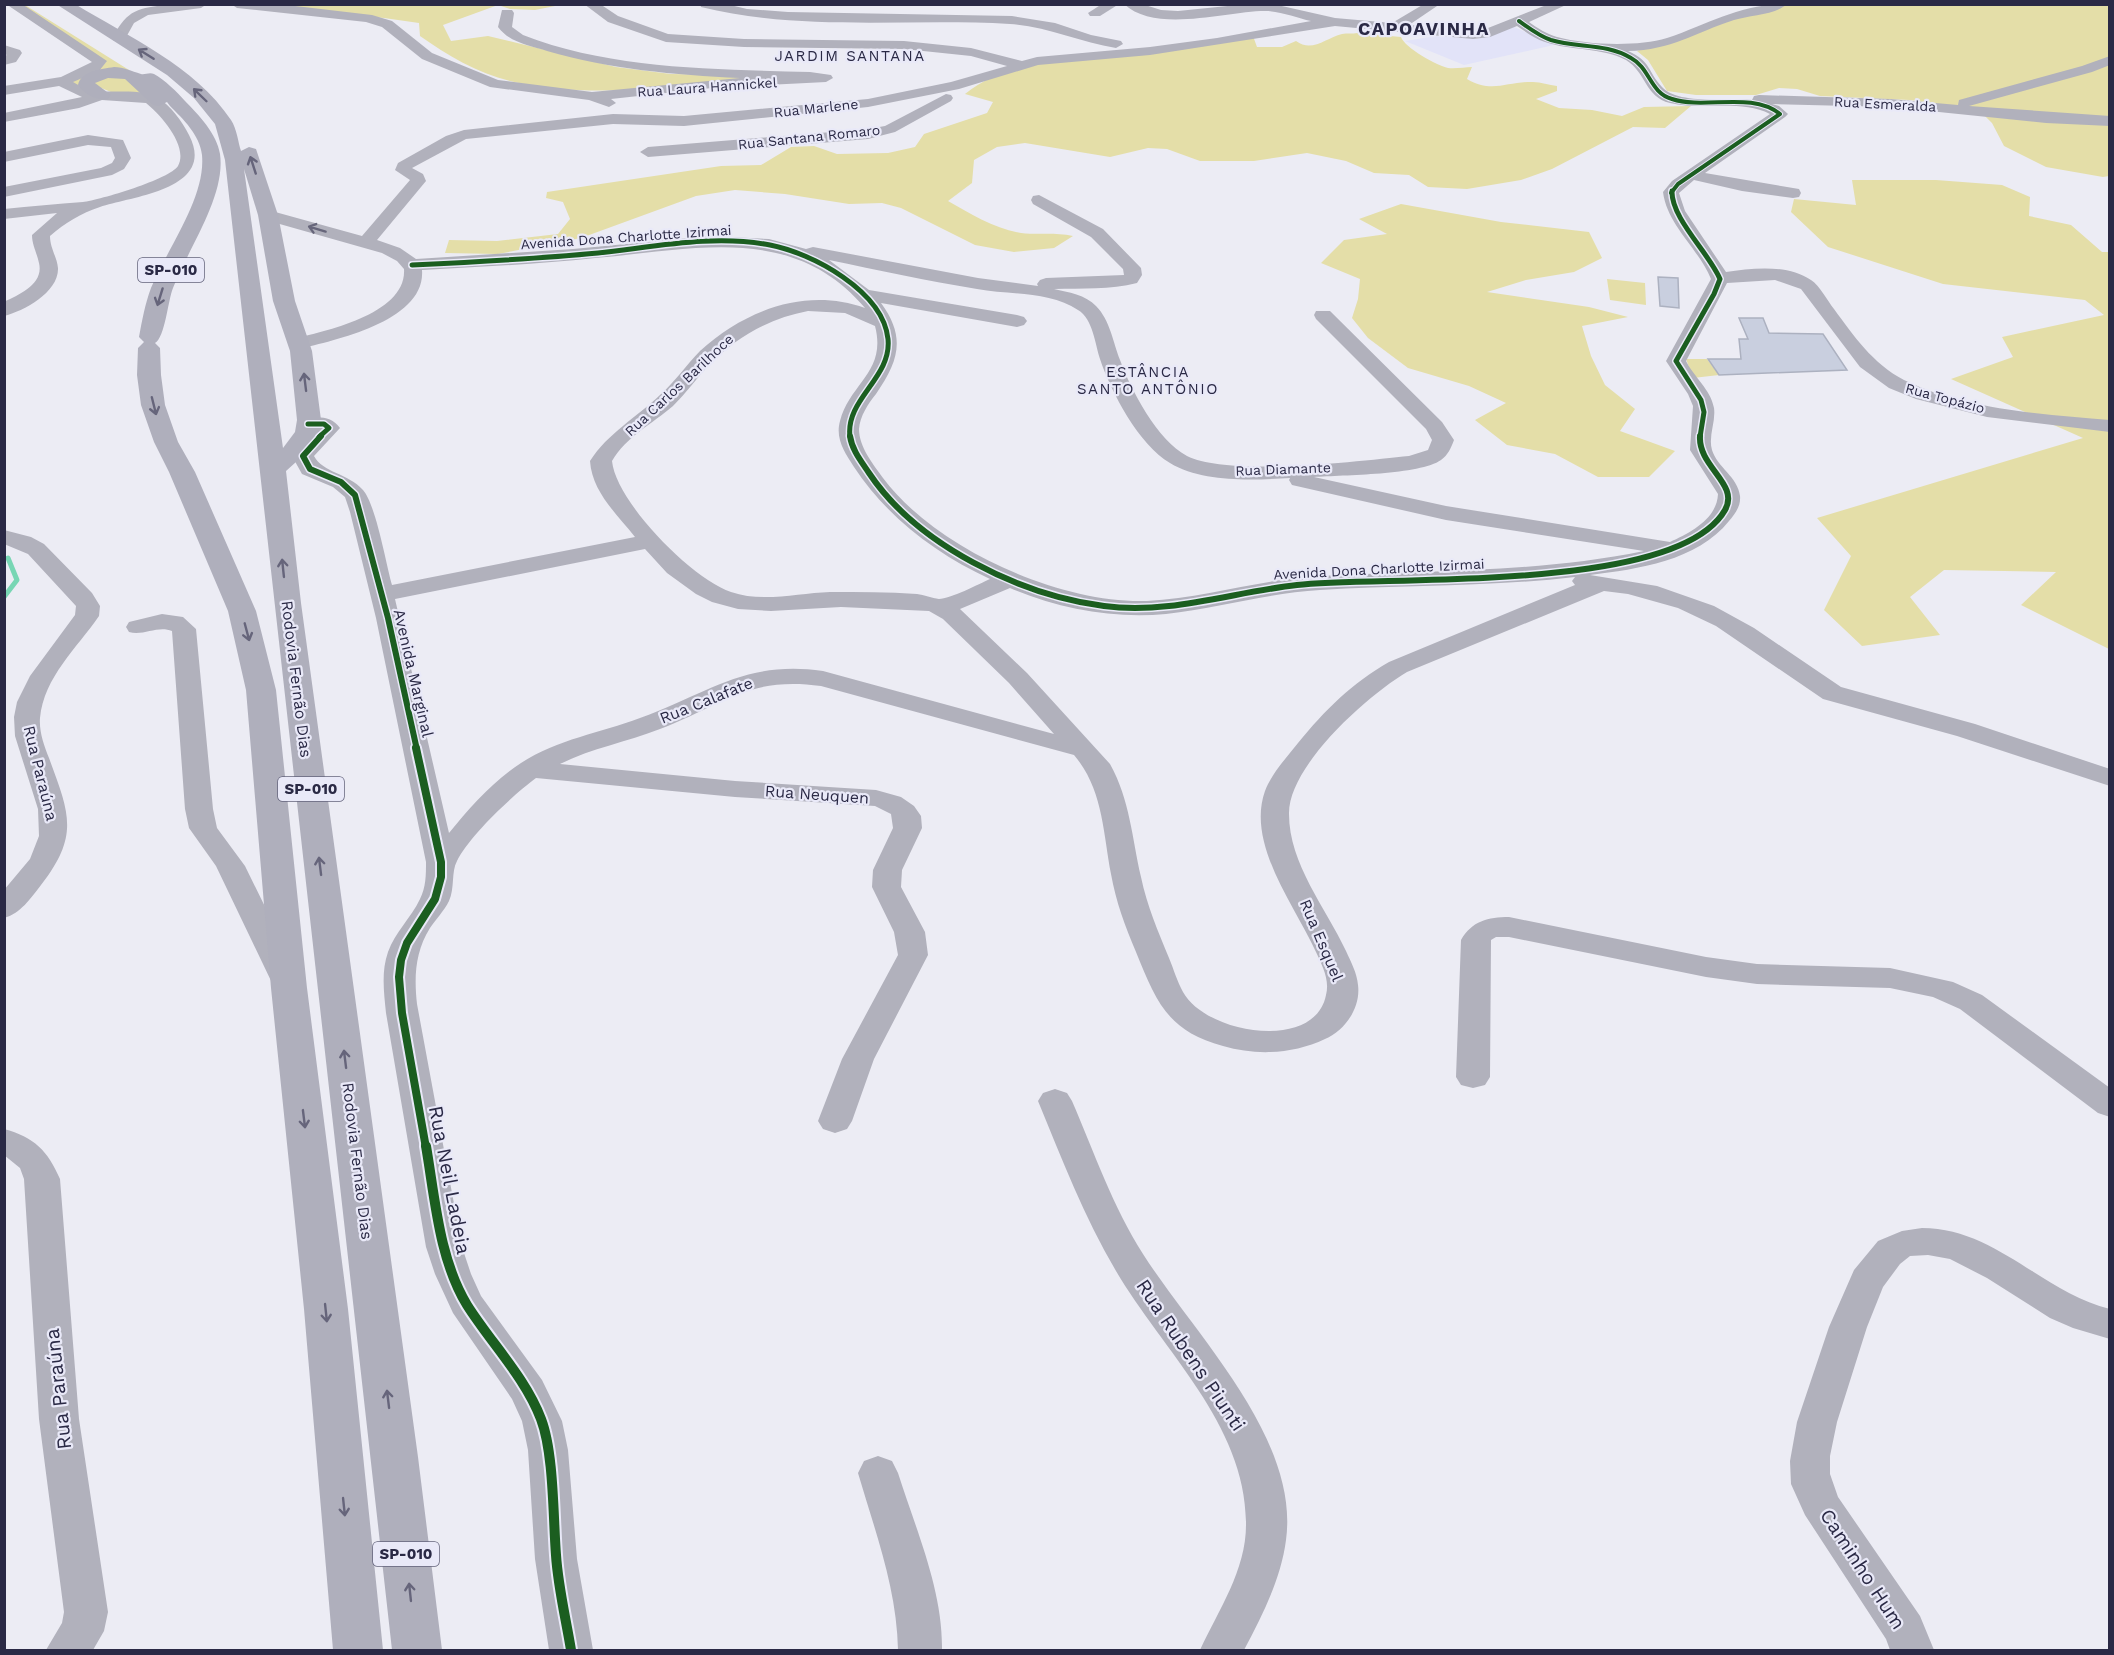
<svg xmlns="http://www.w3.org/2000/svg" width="2114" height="1655" viewBox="0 0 2114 1655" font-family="'Work Sans',sans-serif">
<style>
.built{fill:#e2e3f8}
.green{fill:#e4dea8}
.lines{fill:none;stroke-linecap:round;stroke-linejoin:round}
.stream{stroke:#78d6b4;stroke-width:5}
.building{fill:#c9cfdf;stroke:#acb1c0;stroke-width:1.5}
.minor{fill:#b1b1bc;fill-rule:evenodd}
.highway{fill:#afafbc;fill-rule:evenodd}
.cycleway-far4-casing{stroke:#e9e9f8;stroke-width:6}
.cycleway-far3-casing{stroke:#e9e9f8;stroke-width:8}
.cycleway-far2-casing{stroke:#e9e9f8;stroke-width:9}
.cycleway-far1-casing{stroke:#e9e9f8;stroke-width:12}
.cycleway-casing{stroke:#e9e9f8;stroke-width:14}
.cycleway-far4{stroke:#1b5e20;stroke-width:4}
.cycleway-far3{stroke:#1b5e20;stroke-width:5}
.cycleway-far2{stroke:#1b5e20;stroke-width:6}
.cycleway-far1{stroke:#1b5e20;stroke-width:8}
.cycleway{stroke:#1b5e20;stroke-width:10}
.oneway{stroke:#66657b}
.oneway2{stroke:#67667b}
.labels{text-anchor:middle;stroke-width:4.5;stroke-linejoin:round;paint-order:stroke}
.far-street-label{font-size:14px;fill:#2a2945;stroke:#e9e9f8}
.far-neighbourhood-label{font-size:15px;letter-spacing:1.5px;fill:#2a2945;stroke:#e9e9f8}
.shield{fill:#e9e9f8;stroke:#63637b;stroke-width:1.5}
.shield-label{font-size:15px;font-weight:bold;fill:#2a2945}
.street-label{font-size:16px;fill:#2a2945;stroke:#e9e9f8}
.far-district-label{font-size:18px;font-weight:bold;letter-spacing:1.5px;fill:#2a2945;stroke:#e9e9f8}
.near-street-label{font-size:20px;fill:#2a2945;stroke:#e9e9f8}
</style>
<rect width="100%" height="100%" fill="#ececf4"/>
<polygon class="built" points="1512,26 1554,45 1464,65 1405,41 1436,36 1477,39"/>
<g class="green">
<polygon points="19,5 25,5 129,70 104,72 86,88 74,84 72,81 101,67 106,62"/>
<path d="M257 5H560L535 10 510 9 498 5 443 25 451 41 488 36 616 67 671 74 771 76C687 85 593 101 510 81 477 73 447 55 420 36L419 23 384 18Z"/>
<polygon points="1786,5 2109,5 2109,176 2103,177 2046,167 2004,146 1992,123 1983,114 1961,107 1910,100 1820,96 1797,89 1779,88 1756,95 1696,95 1667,91 1648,60 1637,51 1718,23"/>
<path d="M1357 33 1401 37C1405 48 1436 65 1448 68 1456 69 1465 67 1472 67L1467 79C1492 94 1508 81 1533 82 1541 82 1549 85 1557 86V91L1536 99 1559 108 1592 110 1622 116 1644 107 1691 106 1665 128 1633 127 1552 169 1521 180 1467 189 1428 187 1409 175 1374 173 1346 161 1307 153 1254 161H1200L1167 149 1148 148 1110 157 1025 143 997 147 974 160 972 183 948 201C971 214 995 229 1021 233 1039 235 1055 232 1073 236L1054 248 1014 252 975 245 901 208 882 203 849 204 785 194 735 190 696 196 581 238 498 254 445 253 449 240 497 241 558 234 570 219 563 202 546 198 547 192 721 166 761 165 791 147 814 146 837 154 888 153 915 147 924 134 987 113 993 102 965 94C1005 62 1051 62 1099 57 1151 52 1203 49 1253 36L1257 47H1282L1296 41C1312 53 1326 38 1342 34 1347 33 1353 34 1357 33Z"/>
<polygon points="124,74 154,95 111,92 94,85 98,77"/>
<polygon points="1852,180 1936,180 2002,185 2030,197 2029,216 2071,225 2102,252 2109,252 2109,649 2021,605 2056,572 1944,570 1910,597 1940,635 1862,646 1824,610 1851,556 1817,518 2083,438 1951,379 2013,357 2002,337 2104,315 2085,300 1943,284 1828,247 1791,212 1794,199 1856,205"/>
<polygon points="1401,204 1501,222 1589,232 1602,258 1574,272 1526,280 1487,292 1589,307 1628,317 1582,326 1591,356 1605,385 1635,409 1620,431 1675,451 1649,477 1598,477 1555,454 1507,445 1475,420 1506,403 1469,386 1408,368 1368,338 1352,318 1358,299 1360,279 1321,263 1344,240 1387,234 1359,219"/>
<polygon points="1607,279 1645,283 1646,305 1610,300"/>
<polygon points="1686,359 1707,359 1719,375 1693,378"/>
</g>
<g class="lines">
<polyline class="stream" points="4,597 17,580 8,558"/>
</g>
<g class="building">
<polygon points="1658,277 1678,278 1679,308 1660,306"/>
<polygon points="1739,318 1763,318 1769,333 1823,334 1847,370 1719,375 1708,359 1741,359 1739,339 1748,339"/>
</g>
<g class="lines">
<g class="minor">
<path d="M6 4H22L107 61 99 71 73 82C78 85 84 88 89 90 108 94 142 88 157 97 171 106 182 121 189 135 217 189 134 196 100 207 81 213 65 223 50 236 50 248 57 257 58 268 59 292 24 311 4 316V302C20 294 44 284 39 263 37 253 32 245 32 235L57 213 4 219V209C31 206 57 204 83 202 100 200 170 179 178 166 189 146 160 114 146 103L102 100 79 108 4 122V113L82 97 59 86 4 95V86L61 77 92 62Z"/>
<path d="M170 4H207L201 8 148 15 134 23 124 41H114L112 38C129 8 137 9 170 4Z"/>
<path d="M231 4H278L372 15 392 21 432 53 498 80 592 92 740 78C674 75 610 69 547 51 529 45 510 43 498 27L502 10H512L514 13 512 27 523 35C613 70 715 69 810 72L831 75 833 78 826 82 712 88 611 99 616 103 609 107 589 100 490 87 422 59 382 27 366 22 237 8Z"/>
<path d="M584 4H600L618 16 668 34 744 39 904 41 971 48 1022 61 1037 57 1150 47 1217 38 1311 21C1297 18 1280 11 1265 11 1227 11 1156 34 1124 4H1142L1161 10 1178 11 1247 4H1273L1335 18 1392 23 1424 4H1440L1409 25 1473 31 1483 30 1549 4H1568L1529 22C1537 28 1547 34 1557 37 1587 45 1637 47 1667 38 1711 23 1739 4 1787 4 1775 15 1750 15 1734 20 1694 33 1672 50 1628 51 1652 62 1647 71 1662 87 1678 105 1729 98 1752 100L1754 96 1759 95 1890 99 1958 105 1959 100 2082 66 2110 56V65L2092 72 1969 106 2110 116V126L2046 123 1890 107 1772 104 1779 106 1788 114 1785 117 1705 173 1799 189 1801 193 1799 197 1793 198 1742 191 1694 180 1679 193 1685 211 1726 272C1753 268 1787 264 1811 280 1820 286 1827 300 1834 309 1853 335 1873 364 1904 380 1963 409 2044 415 2110 420V432L1987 417 1916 399 1889 388 1860 367 1801 289 1775 280 1727 283 1686 361C1694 377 1711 390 1714 408 1716 422 1708 436 1712 450 1717 467 1738 477 1740 496 1741 506 1735 514 1729 521 1697 561 1638 569 1590 575L1657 586 1714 606 1754 628 1841 687 1975 724 2110 769V786L1957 736 1823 699 1716 626 1678 608 1628 594 1604 591 1407 672C1368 695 1288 766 1289 814 1289 864 1326 908 1346 951 1351 962 1357 973 1358 985 1361 1007 1345 1031 1325 1039 1293 1054 1257 1056 1223 1046 1167 1031 1156 1001 1136 952 1125 926 1116 902 1111 874 1103 832 1103 789 1074 755L821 686C748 676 723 705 660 729 627 742 592 748 560 764L735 781 876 790 901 797 914 806 921 816 922 828 902 870 901 887 925 932 928 955 874 1059 852 1121 847 1129 835 1133 823 1129 818 1121 842 1059 898 955 894 932 872 887 873 870 893 828 891 814 875 806 735 797 536 778C513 795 469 836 457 861 451 872 455 888 449 901 444 911 436 919 430 928 415 952 414 977 417 1004L462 1247 471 1274 481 1296 542 1380 562 1421 568 1450 577 1559 593 1650H549L535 1559 528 1450 522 1421 512 1399 453 1313 435 1274 426 1247 386 1013C384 993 381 972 388 952 395 932 411 918 420 899 426 887 426 875 426 862L376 618 350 512 345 497 333 487 302 474 292 456 314 430 301 428 298 424 301 420C314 416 331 415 340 428L314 456C323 473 348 473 363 490 376 505 386 564 392 585L635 537C617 514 592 492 590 461 608 433 636 418 660 395 675 382 686 365 700 351 745 310 806 287 865 308 792 222 693 250 595 258 538 264 480 267 422 270 426 321 335 340 299 349L292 347 289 343 292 339C325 331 407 314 404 269L397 261 382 253 262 219 259 215 262 211 268 210 362 236 410 180 395 170 398 163 446 136 464 130 613 114 684 116 868 99 951 82 1007 66 971 56 904 49 744 47 666 42 608 22ZM1335 26 1473 39 1490 37 1517 26C1526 32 1535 39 1545 42 1571 51 1601 47 1626 60 1646 72 1645 97 1670 103 1702 111 1741 99 1770 114L1672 181 1663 192C1667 225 1699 249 1711 279L1666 361 1688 394 1693 406 1690 450 1718 494C1717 519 1690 533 1670 542L1446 506 1314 477C1343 475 1420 475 1441 460 1448 455 1451 448 1454 440L1442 422 1330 311H1316L1314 315 1316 319 1426 429 1432 440 1428 450 1409 456C1359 461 1230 477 1187 456 1157 440 1131 390 1120 360 1113 342 1110 320 1096 306 1086 295 1068 292 1054 289 1082 288 1110 290 1137 283L1142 275 1141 268 1103 229 1039 195 1033 196 1031 200 1033 204 1091 237 1123 269 1124 275 1046 278 1040 280 1037 284 1038 286 978 278 813 247 806 249 769 239 711 236 573 249 416 259 400 248 377 240 426 181 423 174 412 168 466 139 613 124 684 126 868 107 959 89 1038 65 1150 55ZM829 260C878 270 927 281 977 289 1009 295 1050 291 1078 310 1093 319 1095 344 1100 359 1111 392 1139 445 1170 463 1203 483 1253 480 1290 478L1289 480 1292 485 1446 520 1644 551C1537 573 1429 570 1320 576 1262 579 1205 598 1147 601 1060 604 936 549 883 478 873 464 859 447 859 429 860 416 868 404 876 394 899 361 906 337 881 303L1017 327 1024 325 1027 321 1024 317 1017 315 869 290ZM808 311 845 313 875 326C887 372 850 383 840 421 835 439 845 453 854 467 887 517 936 554 990 579 979 584 950 599 939 599 932 598 924 595 917 594 888 592 859 592 830 592 798 593 762 603 731 592 692 579 616 502 612 461 626 437 652 424 673 406 686 393 697 378 709 365 736 337 770 318 808 311ZM645 549 667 573 696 594 712 602 738 609 771 611 841 607 929 611 943 619 1009 683 1054 734 823 671C745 660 709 693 640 718 600 733 558 739 521 763 493 781 470 807 449 833L395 599ZM1575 577 1572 581 1575 585 1389 662C1352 683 1325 710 1298 743 1286 758 1272 773 1265 791 1246 844 1295 906 1316 952 1322 965 1330 980 1326 995 1315 1052 1206 1034 1183 992 1177 981 1174 970 1169 958 1158 931 1147 906 1141 877 1132 838 1130 800 1110 764L1027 673 960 609 1010 588C1058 609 1114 619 1166 614 1218 608 1268 593 1320 590 1405 585 1490 587 1575 577Z"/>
<path d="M700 4H726L747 9 788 12 1012 16 1055 23 1091 35 1121 41 1123 44 1116 48C1080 42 1046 26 1010 24 908 18 802 32 701 7Z"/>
<polygon points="1102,4 1119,4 1100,16 1090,16 1088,13"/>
<polygon points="4,45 20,50 22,53 16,62 4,65 4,56 7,55 4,54"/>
<polygon points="946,94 951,95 953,98 951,101 895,132 868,139 648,157 640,152 648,147 868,129 885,126"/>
<polygon points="88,135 123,140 131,158 124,169 112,175 4,197 4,187 101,168 112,163 115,158 111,147 88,145 4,162 4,152"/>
<path d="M4 530 31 537 44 544 92 593 100 606 99 616C77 648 44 677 40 718 39 732 44 745 49 758 69 813 80 835 41 885 31 898 20 914 4 918V890L30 859 39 836 38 809 15 736 14 717 17 702 30 676 75 615 76 606 28 554 4 544Z"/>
<path d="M162 614 183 617 196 629 213 809 217 828 245 866 300 978 295 985 284 988 273 985 216 866 189 828 185 809 172 631C158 625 144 636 129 632L126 627 129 622Z"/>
<path d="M1509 917 1706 957 1757 964 1890 968 1953 982 1982 995 2110 1088V1117L2098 1113 1960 1009 1933 997 1890 988 1757 984 1706 977 1509 937H1496L1491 940 1490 1077 1485 1085 1473 1088 1461 1085 1456 1077 1461 940C1472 921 1488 917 1509 917Z"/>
<path d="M1055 1089 1067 1093 1072 1101C1094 1152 1113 1207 1143 1254 1194 1334 1300 1438 1286 1540 1281 1579 1262 1616 1244 1650H1200C1219 1609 1247 1569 1246 1522 1245 1424 1163 1351 1116 1271 1084 1217 1062 1159 1038 1101L1043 1093Z"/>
<path d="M4 1129C34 1137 48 1151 60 1179L79 1419 108 1612 104 1631 93 1650H46L62 1623 64 1612 39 1419 24 1179 20 1168 4 1155Z"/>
<path d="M1922 1228C1995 1228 2042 1292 2110 1309V1339L2073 1328 2050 1318 1987 1278 1950 1259 1928 1255 1910 1256 1900 1264 1883 1287 1867 1327 1837 1422 1830 1456V1474L1838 1497 1920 1616 1934 1650H1890L1886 1639 1805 1515 1791 1484 1790 1461 1797 1422 1829 1327 1854 1270 1878 1241 1902 1231Z"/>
<path d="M878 1456 892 1461 898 1473C916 1530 943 1590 942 1650H898C897 1589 875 1531 858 1473L864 1461Z"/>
</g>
<g class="highway">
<path d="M56 4H75C129 37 195 66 231 120 237 129 238 142 241 151L249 147 256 149 278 215 295 301 312 351 321 420 319 432 306 453 286 471 301 603 418 1457 442 1650H392L225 160 215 124 194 98 167 75ZM244 169 258 215 273 301 290 351 297 420 295 432 283 448Z"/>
<path d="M114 67C124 67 131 71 141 74 145 75 149 72 154 74 165 80 177 92 185 101 199 115 217 134 220 154 226 196 188 249 173 288 168 300 165 338 155 343L160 348 161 375 165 405 178 442 195 472 256 611 276 690 307 988 348 1309 383 1650H333L304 1309 271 988 246 690 228 611 169 472 154 442 141 405 137 375 138 348 144 342 139 337C142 321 145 304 151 288 167 249 206 198 202 155 200 135 183 119 170 106L167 102 159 106 153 105 125 79 108 78 95 83 111 95 108 99C97 101 84 94 78 85 81 71 101 69 114 67Z"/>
</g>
<defs>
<path id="cycleway-far4" d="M1519 21C1529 28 1539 36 1551 40 1577 48 1607 43 1631 58 1650 68 1650 93 1672 99 1705 110 1751 91 1780 114L1678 184 1671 193"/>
<g id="cycleway-far3">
<path d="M1672 191C1671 218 1709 253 1720 279L1714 294 1676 361 1701 400 1704 412 1700 437"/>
<path d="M412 265C474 262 536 259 598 253 654 247 713 234 770 245 812 253 883 291 888 339 892 378 845 399 850 437"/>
<polyline points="308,424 324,424 329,428 319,437"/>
</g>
<g id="cycleway-far2">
<polyline points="321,436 303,456 310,469 341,482 355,495 388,618 417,750"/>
<path d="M850 436C852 450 861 461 869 473 917 545 1020 595 1104 606 1169 615 1233 592 1297 585 1387 575 1677 594 1725 510 1740 484 1698 467 1700 436"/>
</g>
<polyline id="cycleway-far1" points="416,748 441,862 441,877 435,899 407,943 401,960 399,977 402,1013 426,1148"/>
<path id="cycleway" d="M426 1146C435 1198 439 1259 467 1305 491 1343 525 1377 541 1419 554 1453 553 1517 556 1555 558 1587 566 1619 571 1650"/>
</defs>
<use href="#cycleway-far4" class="cycleway-far4-casing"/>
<use href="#cycleway-far3" class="cycleway-far3-casing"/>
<use href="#cycleway-far2" class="cycleway-far2-casing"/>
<use href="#cycleway-far1" class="cycleway-far1-casing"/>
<use href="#cycleway" class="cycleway-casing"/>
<use href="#cycleway-far4" class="cycleway-far4"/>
<use href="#cycleway-far3" class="cycleway-far3"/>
<use href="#cycleway-far2" class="cycleway-far2"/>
<use href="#cycleway-far1" class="cycleway-far1"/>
<use href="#cycleway" class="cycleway"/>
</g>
<defs><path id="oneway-shaft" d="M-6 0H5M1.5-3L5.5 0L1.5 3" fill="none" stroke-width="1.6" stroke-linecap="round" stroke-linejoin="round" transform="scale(1.5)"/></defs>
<g class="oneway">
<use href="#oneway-shaft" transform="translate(146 54) rotate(-148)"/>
<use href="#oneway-shaft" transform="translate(200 95) rotate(-136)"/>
<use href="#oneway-shaft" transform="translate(253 165) rotate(-108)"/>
<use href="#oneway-shaft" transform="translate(160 297) rotate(107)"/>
<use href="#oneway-shaft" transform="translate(305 382) rotate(-97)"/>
<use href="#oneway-shaft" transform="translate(154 406) rotate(76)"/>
<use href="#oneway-shaft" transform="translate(283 568) rotate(-96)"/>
<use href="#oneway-shaft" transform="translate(247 632) rotate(75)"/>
<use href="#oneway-shaft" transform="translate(320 866) rotate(-97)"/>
<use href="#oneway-shaft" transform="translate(345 1059) rotate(-97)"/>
<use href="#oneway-shaft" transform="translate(304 1119) rotate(83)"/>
<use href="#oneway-shaft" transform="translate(326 1313) rotate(84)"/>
<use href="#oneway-shaft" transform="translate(388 1399) rotate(-97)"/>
<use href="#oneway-shaft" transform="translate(344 1507) rotate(84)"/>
<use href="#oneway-shaft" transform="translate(410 1592) rotate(-96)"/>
</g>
<use class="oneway2" href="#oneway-shaft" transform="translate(317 229) rotate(-163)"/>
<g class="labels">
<g class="far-street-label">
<text transform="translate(707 87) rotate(-4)" y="5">Rua Laura Hannickel</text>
<text transform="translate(1885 104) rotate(3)" y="5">Rua Esmeralda</text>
<text transform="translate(816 108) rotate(-6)" y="5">Rua Marlene</text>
<text transform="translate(809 137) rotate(-6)" y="5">Rua Santana Romaro</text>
<text transform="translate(626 237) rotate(-4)" y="5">Avenida Dona Charlotte Izirmai</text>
<text transform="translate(679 385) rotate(-43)" y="5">Rua Carlos Barilhoce</text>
<text transform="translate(1945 398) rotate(15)" y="5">Rua Topázio</text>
<text transform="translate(1283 469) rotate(-2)" y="5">Rua Diamante</text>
<text transform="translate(1379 569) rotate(-3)" y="5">Avenida Dona Charlotte Izirmai</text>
</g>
<g class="far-neighbourhood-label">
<text x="850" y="61">JARDIM SANTANA</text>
<text x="1148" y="377">ESTÂNCIA<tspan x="1148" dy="17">SANTO ANTÔNIO</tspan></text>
</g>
<g class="shield">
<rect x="138" y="258" width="66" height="24" rx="4.5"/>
<rect x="278" y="777" width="66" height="24" rx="4.5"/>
<rect x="373" y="1542" width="66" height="24" rx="4.5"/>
</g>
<g class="shield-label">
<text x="171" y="275">SP-010</text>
<text x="311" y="794">SP-010</text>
<text x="406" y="1559">SP-010</text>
</g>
<g class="street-label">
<text transform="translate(414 673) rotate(77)" y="6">Avenida Marginal</text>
<text transform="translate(297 679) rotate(83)" y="6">Rodovia Fernão Dias</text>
<text transform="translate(706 700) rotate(-22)" y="6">Rua Calafate</text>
<text transform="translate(41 773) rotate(76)" y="6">Rua Paraúna</text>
<text transform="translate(817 794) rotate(4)" y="6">Rua Neuquen</text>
<text transform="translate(1322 940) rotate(67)" y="6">Rua Esquel</text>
<text transform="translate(358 1161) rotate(83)" y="6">Rodovia Fernão Dias</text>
</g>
<g class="far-district-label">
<text x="1424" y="35">CAPOAVINHA</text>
</g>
<g class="near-street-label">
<text transform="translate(450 1180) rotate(79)" y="7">Rua Neil Ladeia</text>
<text transform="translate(1191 1355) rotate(56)" y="7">Rua Rubens Piunti</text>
<text transform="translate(58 1389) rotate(-96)" y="7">Rua Paraúna</text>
<text transform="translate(1863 1569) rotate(57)" y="7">Caminho Hum</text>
</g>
</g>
<rect width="2114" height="1655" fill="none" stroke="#2a2945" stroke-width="12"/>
</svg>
